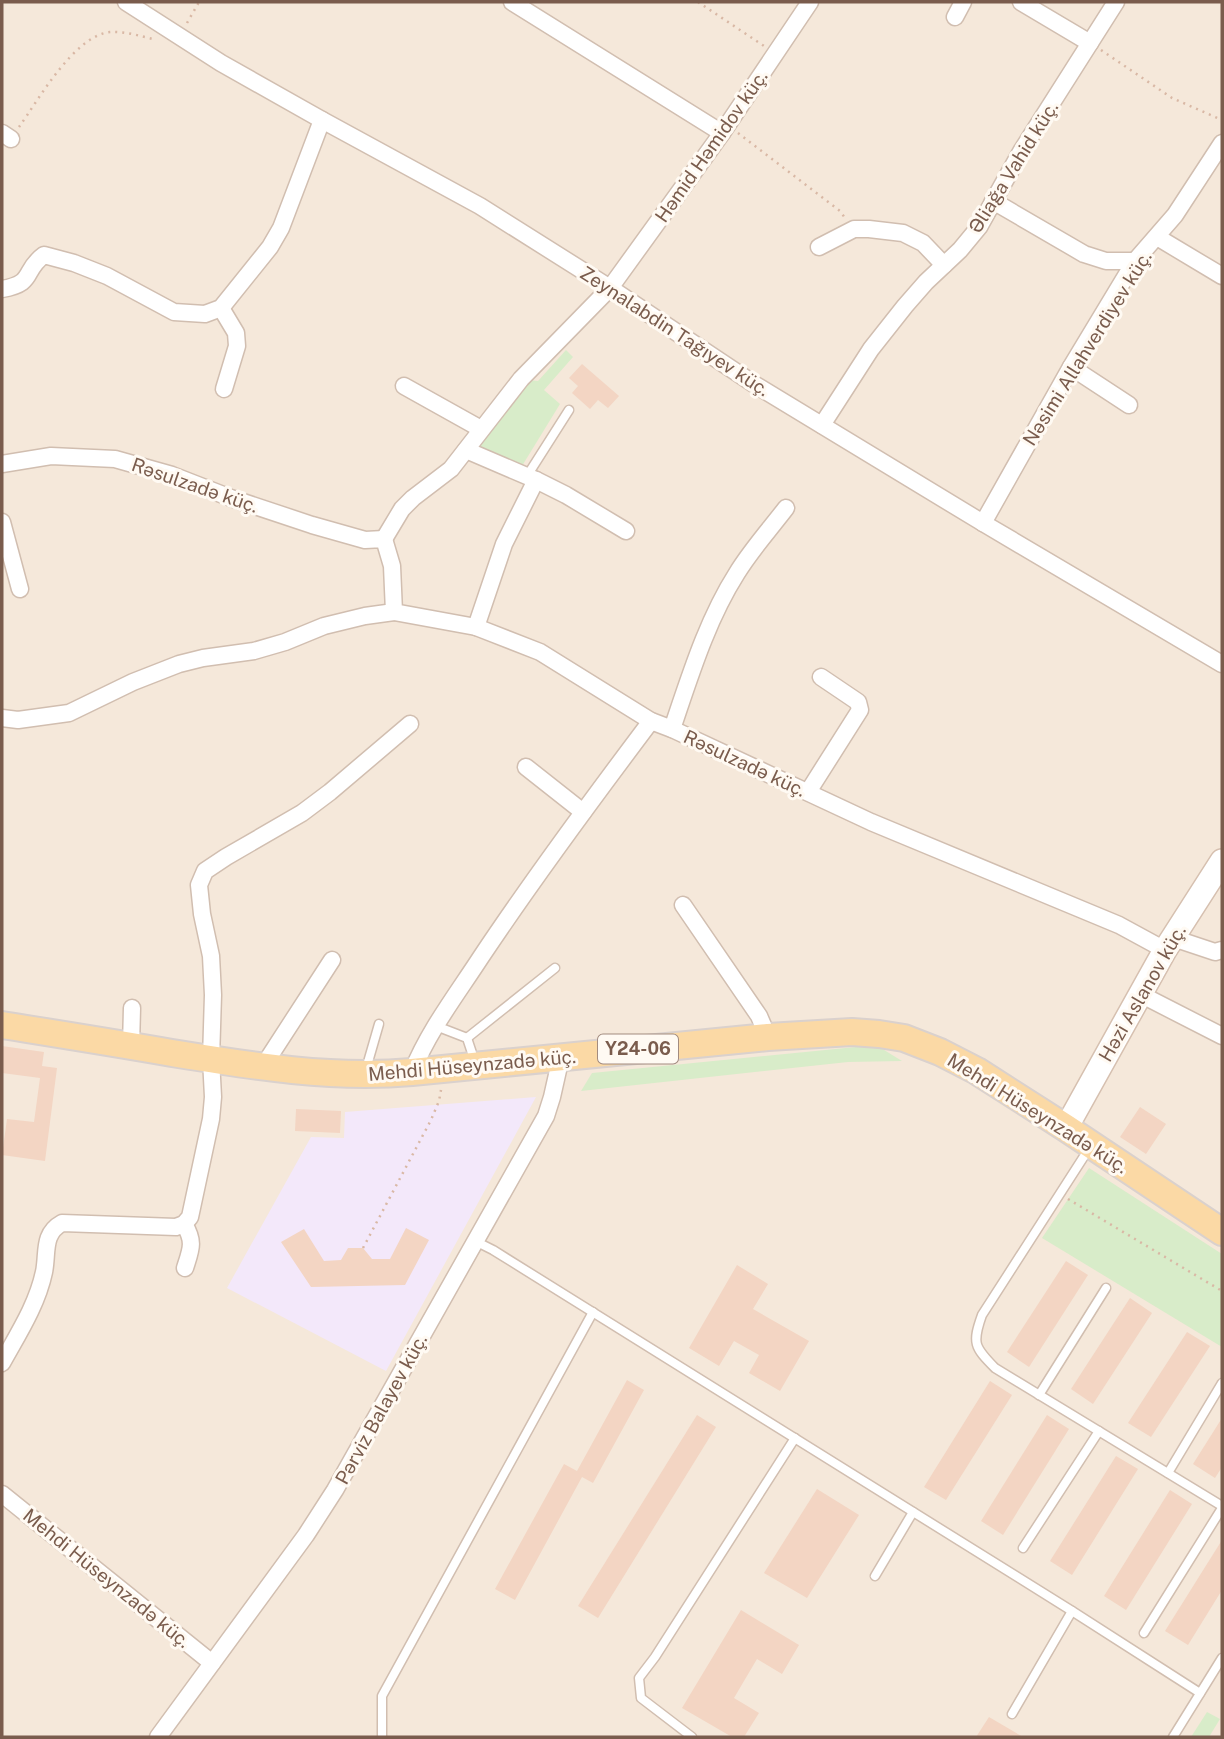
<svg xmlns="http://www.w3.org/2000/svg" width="1224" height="1739" viewBox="0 0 1224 1739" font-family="'Public Sans',sans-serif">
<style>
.residential{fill:#f5e8da}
.education{fill:#f3e8fa}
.green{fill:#d8ecc9}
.building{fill:#f3d5c3}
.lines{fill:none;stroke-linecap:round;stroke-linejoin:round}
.lane-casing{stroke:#d1beb0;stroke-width:11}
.street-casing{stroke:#d1beb0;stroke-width:19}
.secondary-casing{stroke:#d6c0b0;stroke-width:26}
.primary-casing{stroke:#dad1cd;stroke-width:30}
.path{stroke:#d9b8a5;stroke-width:2.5;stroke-dasharray:2 5;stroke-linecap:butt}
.lane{stroke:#fff;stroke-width:8}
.street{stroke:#fff;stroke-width:16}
.secondary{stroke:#fff;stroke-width:23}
.primary{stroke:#fbd9a5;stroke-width:26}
.labels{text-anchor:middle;stroke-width:6;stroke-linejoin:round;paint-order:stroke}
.shield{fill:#fffaf3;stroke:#a28b7f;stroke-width:2}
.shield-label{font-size:18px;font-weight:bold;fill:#7a5c4d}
.street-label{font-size:19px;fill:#7a5c4d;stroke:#fffaf3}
</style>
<rect width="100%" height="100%" fill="#fdf6ec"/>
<rect class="residential" x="2" y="2" width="1220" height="1735"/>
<polygon class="education" points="536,1097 386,1371 227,1288 311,1137 344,1138 345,1112"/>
<g class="green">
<polygon points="566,350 573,357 544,390 560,404 522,466 478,447 528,380 538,381"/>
<polygon points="876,1045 902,1061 848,1062 581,1091 592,1073"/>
<polygon points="1089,1168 1222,1254 1222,1347 1042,1238"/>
<polygon points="1207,1712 1220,1719 1209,1737 1191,1737"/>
</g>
<g class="building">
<polygon points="582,364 619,396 608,408 598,400 590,409 572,393 578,386 569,378"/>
<polygon points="2,1046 44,1052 42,1066 57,1068 45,1161 2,1155 7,1119 34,1122 40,1078 2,1073"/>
<polygon points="1140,1107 1166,1124 1146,1154 1120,1137"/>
<polygon points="296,1109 341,1111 340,1133 295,1131"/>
<polygon points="406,1228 429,1240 405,1285 311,1287 281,1242 304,1229 324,1261 341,1260 348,1248 363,1248 372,1259 390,1259"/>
<polygon points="1066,1261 1088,1275 1029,1367 1007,1352"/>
<polygon points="737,1265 768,1284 753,1309 809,1341 780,1391 749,1373 759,1355 734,1341 719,1366 689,1348"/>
<polygon points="1130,1298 1152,1313 1093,1404 1071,1389"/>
<polygon points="1187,1332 1210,1346 1151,1437 1128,1423"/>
<polygon points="627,1380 644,1390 593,1483 582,1477 515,1600 495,1589 564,1464 577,1471"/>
<polygon points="990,1381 1012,1395 946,1500 924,1487"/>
<polygon points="697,1415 716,1427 598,1618 578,1606"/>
<polygon points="1047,1415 1069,1429 1003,1535 981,1521"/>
<polygon points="1222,1418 1222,1467 1215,1478 1193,1464"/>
<polygon points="1116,1456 1138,1469 1072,1575 1050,1561"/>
<polygon points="817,1489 859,1515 807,1598 764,1573"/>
<polygon points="1170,1490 1192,1504 1126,1610 1104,1596"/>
<polygon points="1222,1540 1222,1590 1188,1645 1165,1631"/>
<polygon points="741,1610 799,1645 782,1674 757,1659 734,1698 759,1713 744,1737 732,1737 682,1708"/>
<polygon points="989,1717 1023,1737 976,1737"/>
</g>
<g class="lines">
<defs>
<g id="lane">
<polyline points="527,476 569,410"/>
<polyline points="436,1026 467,1038 475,1062"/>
<polyline points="467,1038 555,968"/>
<polyline points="366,1069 379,1024"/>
<path d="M1090 1147 982 1315C972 1343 974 1347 995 1368L1222 1506"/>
<polyline points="475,1241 493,1250 1072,1611 1200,1693"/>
<polyline points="1039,1395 1106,1288"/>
<polyline points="1168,1473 1222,1383"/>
<polyline points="1023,1548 1099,1431"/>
<polyline points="875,1576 913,1512"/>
<polyline points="1144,1633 1222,1508"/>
<polyline points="1012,1714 1072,1611"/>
<polyline points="382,1737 382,1696 593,1312"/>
<polyline points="692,1737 641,1698 639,1678 655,1657 795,1438"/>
<polyline points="1173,1737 1222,1658"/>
</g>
<g id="street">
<polyline points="126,2 221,63 322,120 480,206 610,288 754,384 983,523 1222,664"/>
<polyline points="512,2 722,133"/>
<polyline points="1021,2 1090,43"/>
<polyline points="955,17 963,2"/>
<polyline points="2,133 11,139"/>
<polyline points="993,201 1084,254 1106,261 1135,261"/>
<polyline points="1157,237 1222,276"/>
<polyline points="819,247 854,229 869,229 903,233 923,243 944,265"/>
<path d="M2 289C36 283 22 271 44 255L74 263 107 276 174 312 205 314 221 308 270 247 281 228 322 120"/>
<polyline points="221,308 236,333 237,346 224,389"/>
<polyline points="1071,367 1129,405"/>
<polyline points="404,386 481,429"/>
<polyline points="822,425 871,349 905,306 926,282 960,250 979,227 1022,150 1116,2"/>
<polyline points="466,450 536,480 566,495 626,531"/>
<polyline points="2,464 51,456 115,459 172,475 231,498 312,525 365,540 384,539 392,566 394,612 476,627 540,652 651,721 672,729 871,822 1119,925 1165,950"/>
<polyline points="2,522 20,589"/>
<polyline points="983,523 1071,367 1135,261 1175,215 1222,143"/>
<polyline points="384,539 402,509 413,498 451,469 521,379 610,288 722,133 810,2"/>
<polyline points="476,627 504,544 536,480"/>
<polyline points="2,718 18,720 69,713 133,682 179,664 203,658 254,651 285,642 324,626 365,616 394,612"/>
<path d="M672 729C690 676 707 620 737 573 751 550 770 529 786 508"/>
<polyline points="526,767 583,812"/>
<polyline points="808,792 860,710 858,702 821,677"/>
<polyline points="683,905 759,1016 768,1037"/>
<polyline points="1173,938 1215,952 1222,950"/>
<polyline points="1140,994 1222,1036"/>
<polyline points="131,1046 132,1008"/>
<polyline points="262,1068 332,960"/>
<path d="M412 1072C429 1030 457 994 481 957 535 876 593 798 651 721"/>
<path d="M184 1224C195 1242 191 1249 185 1268"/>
<path d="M2 1363C18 1334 37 1305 44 1272 48 1253 42 1234 62 1223L176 1227 184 1224 190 1217 211 1119 213 1097 211 1059 213 995 211 956 202 914 199 885 205 871 226 857 302 813 330 792 410 724"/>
<polyline points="2,1494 212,1663"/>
<polyline points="158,1737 306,1535 335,1490 546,1116 552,1097 561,1057"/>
</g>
<polyline id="secondary" points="1066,1128 1165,950 1222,861"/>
<path id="primary" d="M2 1025C58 1034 115 1043 172 1053 252 1066 331 1079 412 1072L768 1037 852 1032 879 1034 904 1038 940 1052 977 1071 1066 1128 1222 1232"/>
</defs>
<use href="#lane" class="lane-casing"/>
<use href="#street" class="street-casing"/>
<use href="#secondary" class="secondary-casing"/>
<use href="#primary" class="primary-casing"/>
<g class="path">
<polyline points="698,2 764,46"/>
<polyline points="187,23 199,2"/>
<polyline points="1101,50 1172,98 1222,120"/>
<path d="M19 127C39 99 74 36 110 32 124 31 140 36 153 39"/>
<polyline points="738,133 840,211 845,218"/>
<polyline points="1068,1199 1222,1291"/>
<polyline points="363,1248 431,1120 439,1101 441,1090"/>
</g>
<use href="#lane" class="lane"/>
<use href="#street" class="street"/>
<use href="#secondary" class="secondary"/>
<use href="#primary" class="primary"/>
</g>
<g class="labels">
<rect class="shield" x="598" y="1034.5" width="80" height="29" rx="5"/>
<g class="shield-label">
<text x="638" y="1055">Y24-06</text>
</g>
<g class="street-label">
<text transform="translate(711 146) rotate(-55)" y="7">Həmid Həmidov küç.</text>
<text transform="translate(1013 167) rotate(-58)" y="7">Əliağa Vahid küç.</text>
<text transform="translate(675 331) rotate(33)" y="7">Zeynalabdin Tağıyev küç.</text>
<text transform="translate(1087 348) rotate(-58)" y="7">Nəsimi Allahverdiyev küç.</text>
<text transform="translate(195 485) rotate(19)" y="7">Rəsulzadə küç.</text>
<text transform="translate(745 763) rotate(25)" y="7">Rəsulzadə küç.</text>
<text transform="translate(1142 993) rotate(-60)" y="7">Həzi Aslanov küç.</text>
<text transform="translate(472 1065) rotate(-5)" y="7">Mehdi Hüseynzadə küç.</text>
<text transform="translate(1038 1113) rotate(32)" y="7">Mehdi Hüseynzadə küç.</text>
<text transform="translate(381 1409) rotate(-61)" y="7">Pərviz Balayev küç.</text>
<text transform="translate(107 1578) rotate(39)" y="7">Mehdi Hüseynzadə küç.</text>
</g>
</g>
<rect width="1224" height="1739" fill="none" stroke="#7a5c4d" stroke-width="7"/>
</svg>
